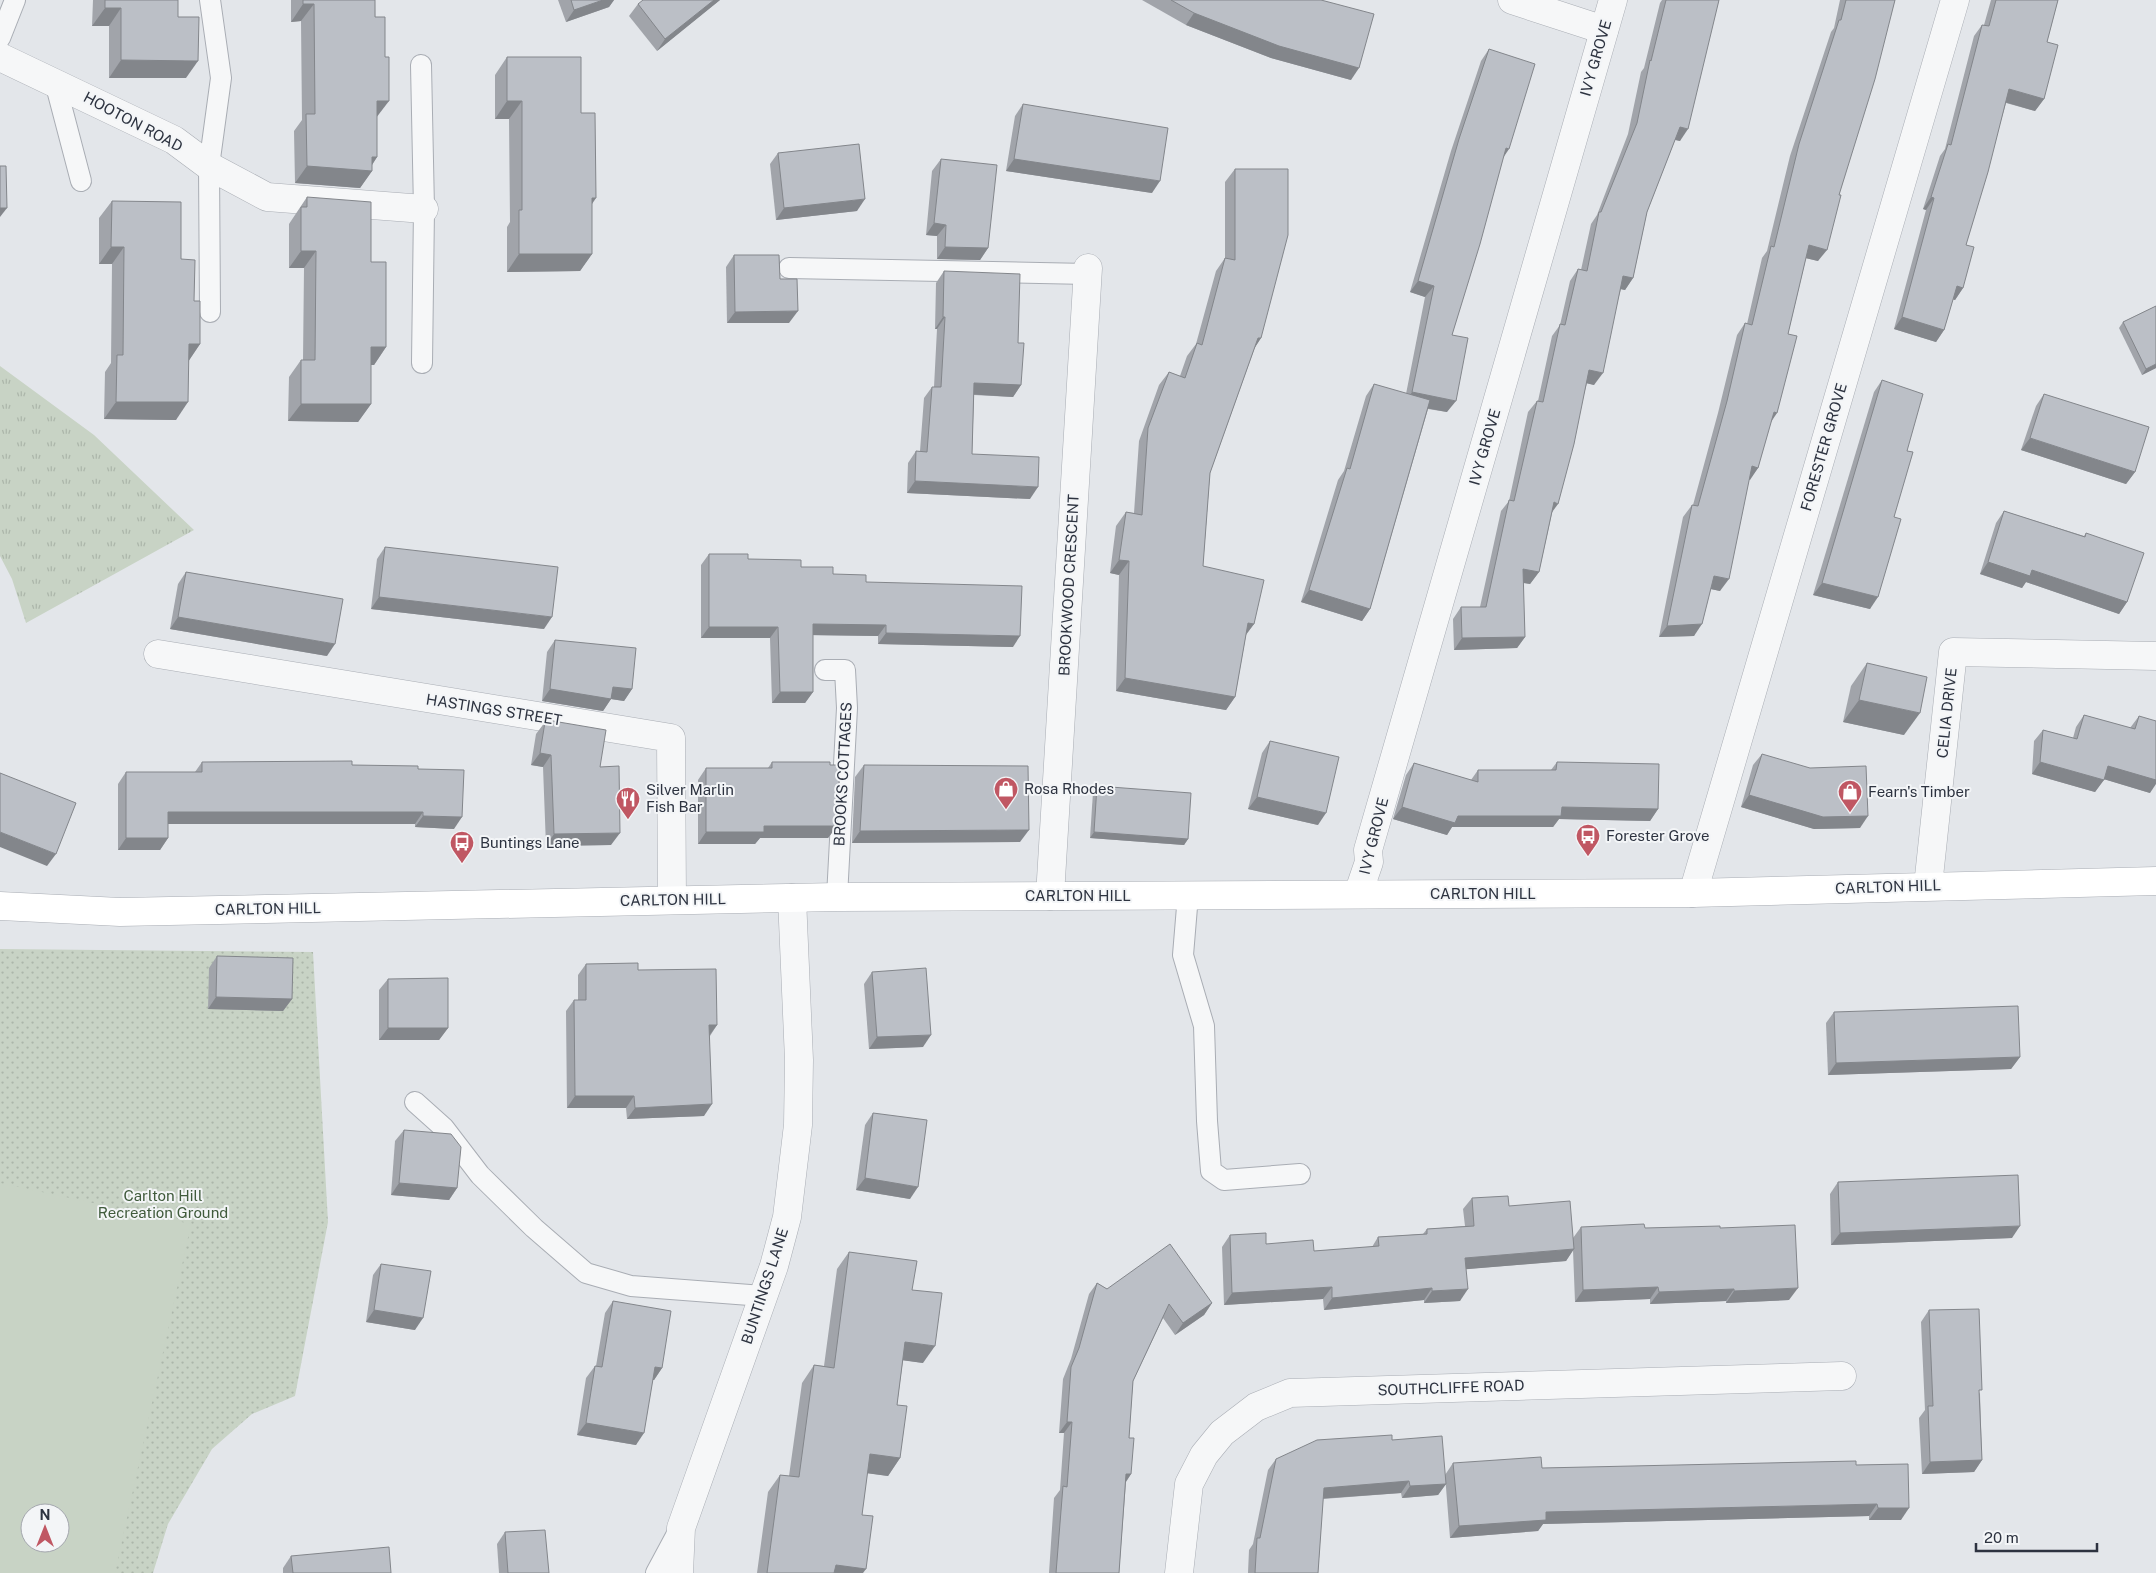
<svg xmlns="http://www.w3.org/2000/svg" width="2156" height="1573" viewBox="0 0 2156 1573" font-family="'Public Sans',sans-serif">
<style>
.grass{fill:url(#grass-tufts)}
.park{fill:url(#park-dots);fill-rule:evenodd}
.garden{fill:#c8d3c5;fill-rule:evenodd}
.lines{fill:none;stroke-linecap:round;stroke-linejoin:round}
.service-casing{stroke:#a9adb4;stroke-width:22}
.minor-casing{stroke:#a9adb4;stroke-width:29}
.secondary-casing{stroke:#a9adb4;stroke-width:29}
.service{stroke:#f6f7f8;stroke-width:20}
.minor{stroke:#f6f7f8;stroke-width:28}
.secondary{stroke:#fff;stroke-width:28}
.wall{fill:#a1a4aa}
.shaded-wall{fill:#83868b}
.building{fill:#bbbfc6;stroke:#83868b}
.labels{text-anchor:middle;stroke-width:4;stroke-linejoin:round;paint-order:stroke}
.street-label{font-size:15px;fill:#2d3340;stroke:#f3f5f7}
.poi-label{font-size:15px;fill:#2d3340;stroke:#f3f5f7;text-anchor:start}
.park-label{font-size:15px;fill:#405b3c;stroke:#f3f5f7}
</style>
<defs>
<pattern id="grass-tufts" width="24" height="20" patternUnits="userSpaceOnUse" patternTransform="scale(1.25)"><rect width="24" height="20" fill="#c8d3c5"/><path d="M3 7l-1-3M5 7V3M7 7l1-3M15 17l-1-3M17 17v-4M19 17l1-3" fill="none" stroke="#acb6aa"/></pattern>
<pattern id="park-dots" width="8" height="8" patternUnits="userSpaceOnUse" patternTransform="scale(1.25)"><rect width="8" height="8" fill="#c8d3c5"/><path d="M2 2h.1M6 6h.1" fill="none" stroke="#acb6aa" stroke-width="1.8" stroke-linecap="round"/></pattern>
</defs>
<rect width="100%" height="100%" fill="#e3e6ea"/>
<polygon class="grass" points="0,366 94,435 194,530 26,623 12,579 0,556"/>
<path class="park" d="M0 949 313 952 328 1222 295 1396 252 1414 212 1449 168 1524 153 1573H0ZM30 1513H60V1543H30Z"/>
<path class="garden" d="M0 1183 191 1224 115 1573H0ZM30 1513H60V1543H30Z"/>
<g class="lines">
<defs>
<g id="service">
<polyline points="0,38 15,0"/>
<polyline points="421,65 424,209 422,363"/>
<polyline points="55,82 81,181"/>
<polyline points="789,268 1088,274"/>
<polyline points="210,312 209,166 221,78 210,0"/>
<polyline points="825,670 845,670 847,708 837,897"/>
<polyline points="1188,895 1183,955 1204,1026 1207,1121 1211,1171 1224,1180 1300,1174"/>
<polyline points="415,1102 444,1128 480,1175 534,1228 586,1273 631,1286 763,1296"/>
<polyline points="656,1573 678,1532"/>
</g>
<g id="minor">
<polyline points="1512,0 1604,30"/>
<polyline points="0,57 174,140 209,166 267,197 424,209"/>
<polyline points="158,654 671,738 672,900"/>
<polyline points="1928,886 1953,652 2156,656"/>
<polyline points="1693,893 1955,0"/>
<polyline points="1358,894 1369,862 1368,850 1613,0"/>
<polyline points="1050,896 1088,268"/>
<polyline points="679,1573 681,1528 774,1266 787,1217 798,1125 799,1060 792,898"/>
<polyline points="1179,1573 1189,1484 1204,1455 1222,1433 1256,1407 1290,1393 1842,1376"/>
</g>
<polyline id="secondary" points="0,906 120,912 837,897 1693,893 2156,881"/>
</defs>
<use href="#service" class="service-casing"/>
<use href="#minor" class="minor-casing"/>
<use href="#secondary" class="secondary-casing"/>
<use href="#service" class="service"/>
<use href="#minor" class="minor"/>
<use href="#secondary" class="secondary"/>
</g>
<g class="wall">
<polygon points="93,0 178,0 178,17 186,78 109,78 109,26 92,26"/>
<polygon points="291,0 375,0 377,157 372,165 372,171 360,188 295,183 294,131 302,120 301,21 291,22"/>
<polygon points="558,0 614,0 609,7 566,22"/>
<polygon points="720,0 657,51 629,16 638,4"/>
<polygon points="1142,0 1321,0 1351,80 1271,58 1186,25"/>
<polygon points="1662,0 1719,0 1680,141 1675,140 1647,212 1633,278 1625,290 1621,289 1594,385 1587,383 1552,513 1539,572 1530,584 1523,583 1525,637 1517,648 1454,650 1453,619 1461,607 1480,607 1501,511 1509,501 1528,412 1537,401 1538,401 1552,336 1560,325 1570,281 1578,269 1581,270 1591,224 1597,215 1628,134 1641,72 1644,68 1660,3"/>
<polygon points="1840,0 1895,0 1839,195 1818,261 1806,258 1788,334 1770,423 1758,468 1749,480 1720,591 1711,589 1694,636 1659,637 1683,517 1692,505 1693,505 1718,413 1737,335 1745,323 1747,324 1762,258 1767,251 1790,156 1831,32 1834,28"/>
<polygon points="1991,0 2058,0 2047,42 2044,99 2035,111 2006,103 1966,245 1963,288 1955,300 1953,299 1944,330 1936,342 1894,329 1926,210 1923,209 1940,156 1945,149 1974,36 1982,25 1984,25"/>
<polygon points="1489,49 1503,158 1452,335 1447,412 1428,409 1370,609 1362,621 1301,602 1338,480 1344,471 1366,396 1374,384 1406,394 1425,297 1410,292 1451,151 1481,61"/>
<polygon points="507,57 581,113 592,254 580,271 507,272 507,227 510,222 509,119 495,119 495,75"/>
<polygon points="1023,104 1152,193 1006,171 1015,116"/>
<polygon points="778,153 857,211 776,220 770,164"/>
<polygon points="941,159 988,248 980,260 937,259 937,236 926,235 932,171"/>
<polygon points="1235,169 1261,338 1255,347 1210,473 1203,566 1254,624 1246,635 1235,697 1226,710 1116,691 1119,575 1110,573 1116,526 1126,512 1134,513 1139,441 1159,385 1169,372 1180,376 1187,356 1196,344 1216,271 1225,258 1225,182"/>
<polygon points="307,197 371,262 386,347 374,365 371,365 371,404 358,422 288,421 289,377 301,360 303,360 304,268 289,268 289,224"/>
<polygon points="112,201 181,259 194,301 200,344 189,360 176,420 104,419 105,372 111,363 112,264 99,264 99,218"/>
<polygon points="734,255 780,279 789,323 727,323 726,267"/>
<polygon points="944,271 1018,343 1021,385 1013,397 974,395 972,454 1030,499 907,493 908,463 916,451 920,451 924,398 932,387 934,387 937,329 935,329 936,283"/>
<polygon points="2156,306 2156,368 2142,375 2119,328 2123,322"/>
<polygon points="1882,380 1907,451 1894,517 1870,609 1813,595 1874,392"/>
<polygon points="2044,394 2135,472 2126,484 2021,450 2036,406"/>
<polygon points="2004,511 2084,536 2086,533 2127,602 2119,614 2026,582 2022,588 1980,574 1996,523"/>
<polygon points="385,547 544,629 371,609 377,559"/>
<polygon points="709,554 801,567 866,582 1013,647 878,644 878,636 813,635 813,692 805,703 772,703 770,638 701,638 701,565"/>
<polygon points="186,572 327,656 170,629 178,584"/>
<polygon points="555,640 632,689 624,701 611,699 603,711 542,701 547,652"/>
<polygon points="1867,663 1904,735 1843,722 1851,686"/>
<polygon points="2084,715 2130,728 2139,716 2150,793 2104,779 2095,792 2032,774 2034,741 2043,730 2073,738 2076,727"/>
<polygon points="547,720 600,767 611,845 546,846 543,767 531,765 536,734 545,722 546,722"/>
<polygon points="1270,741 1318,825 1248,809 1262,753"/>
<polygon points="1762,754 1860,828 1814,829 1741,807 1753,765"/>
<polygon points="202,762 352,765 418,769 454,829 415,827 415,824 168,824 168,838 160,850 118,850 118,784 126,772 195,772"/>
<polygon points="772,762 837,826 828,838 760,838 755,844 698,844 698,780 706,768 768,768"/>
<polygon points="1557,762 1658,809 1650,821 1559,819 1553,827 1452,827 1447,835 1393,819 1406,775 1414,763 1471,780 1478,770 1551,770"/>
<polygon points="864,765 1020,842 852,843 855,777"/>
<polygon points="1097,786 1188,839 1184,845 1090,838 1093,792"/>
<polygon points="217,956 292,999 283,1011 208,1009 209,968"/>
<polygon points="586,964 638,970 717,1025 710,1036 704,1116 627,1119 626,1108 567,1108 566,1011 574,1000 578,1000 578,975"/>
<polygon points="872,972 923,1047 869,1049 864,984"/>
<polygon points="388,979 448,1028 439,1040 379,1040 379,990"/>
<polygon points="1834,1012 2020,1057 2011,1069 1828,1075 1826,1023"/>
<polygon points="873,1113 910,1199 856,1190 865,1125"/>
<polygon points="404,1130 457,1188 449,1200 391,1195 395,1141"/>
<polygon points="1838,1182 2012,1238 1831,1245 1830,1194"/>
<polygon points="1472,1198 1509,1206 1573,1238 1581,1227 1645,1228 1720,1228 1789,1300 1726,1303 1726,1301 1650,1304 1650,1299 1575,1302 1573,1250 1566,1261 1466,1269 1460,1301 1424,1303 1424,1300 1324,1310 1323,1299 1224,1305 1222,1247 1230,1235 1266,1244 1314,1251 1372,1247 1378,1237 1423,1234 1427,1229 1465,1226 1463,1209"/>
<polygon points="849,1252 912,1290 923,1363 903,1360 897,1405 900,1458 888,1476 867,1473 862,1515 863,1573 757,1573 768,1492 780,1475 789,1476 802,1383 814,1365 824,1366 837,1269"/>
<polygon points="381,1264 415,1330 366,1322 373,1275"/>
<polygon points="1097,1283 1107,1289 1212,1303 1204,1315 1175,1335 1163,1318 1133,1381 1129,1438 1131,1474 1126,1482 1119,1573 1049,1573 1054,1498 1060,1490 1064,1433 1059,1433 1063,1379 1071,1359 1089,1294"/>
<polygon points="613,1301 662,1368 654,1380 653,1380 636,1445 577,1435 586,1378 595,1366 596,1366 605,1313"/>
<polygon points="1929,1310 1980,1394 1982,1460 1974,1472 1922,1474 1919,1418 1925,1410 1921,1322"/>
<polygon points="1392,1440 1446,1484 1438,1495 1402,1498 1401,1493 1323,1499 1318,1573 1248,1573 1249,1550 1253,1544 1268,1470 1276,1459"/>
<polygon points="1453,1463 1542,1468 1856,1465 1901,1520 1869,1520 1869,1516 1543,1524 1538,1531 1450,1538 1445,1475"/>
<polygon points="505,1532 549,1573 499,1573 497,1544"/>
<polygon points="291,1556 391,1573 283,1573 283,1568"/>
</g>
<g class="shaded-wall">
<polygon points="603,0 614,0 609,7 566,22 574,10"/>
<polygon points="714,0 720,0 657,51 665,39"/>
<polygon points="303,4 314,4 301,21 291,22"/>
<polygon points="105,8 121,8 109,26 92,26"/>
<polygon points="1194,13 1359,68 1351,80 1271,58 1186,25"/>
<polygon points="121,60 198,61 186,78 109,78"/>
<polygon points="2009,89 2044,99 2035,111 2001,101"/>
<polygon points="377,101 389,101 376,118"/>
<polygon points="507,101 522,101 509,119 495,119"/>
<polygon points="1680,127 1688,129 1680,141 1672,139"/>
<polygon points="1506,148 1509,149 1501,161"/>
<polygon points="372,157 377,157 368,171 372,171 360,188 295,183 307,166"/>
<polygon points="1014,159 1160,181 1152,193 1006,171"/>
<polygon points="1931,197 1934,198 1926,210 1923,209"/>
<polygon points="592,198 596,198 584,216"/>
<polygon points="865,199 857,211 776,220 784,208"/>
<polygon points="0,208 7,208 0,217"/>
<polygon points="934,223 946,225 937,236 926,235"/>
<polygon points="1809,245 1827,250 1818,261 1801,257"/>
<polygon points="111,247 124,247 112,264 99,264"/>
<polygon points="945,247 988,248 980,260 937,259"/>
<polygon points="301,251 316,251 304,268 289,268"/>
<polygon points="519,254 592,254 580,271 507,272"/>
<polygon points="1623,276 1633,278 1625,290 1615,288"/>
<polygon points="1418,281 1434,286 1425,297 1410,292"/>
<polygon points="1957,286 1963,288 1955,300 1948,298"/>
<polygon points="798,311 789,323 727,323 735,312"/>
<polygon points="943,317 945,317 937,329 935,329"/>
<polygon points="1902,317 1944,330 1936,342 1894,329"/>
<polygon points="1258,338 1261,338 1252,352"/>
<polygon points="189,344 200,344 188,362"/>
<polygon points="371,347 386,347 374,365 359,365"/>
<polygon points="2156,364 2156,368 2142,375 2146,369"/>
<polygon points="1589,370 1603,373 1594,385 1581,382"/>
<polygon points="974,383 1021,385 1013,397 966,394"/>
<polygon points="1412,392 1456,401 1447,412 1404,404"/>
<polygon points="116,402 188,402 176,420 104,419"/>
<polygon points="301,404 371,404 358,422 288,421"/>
<polygon points="1774,412 1777,413 1769,425"/>
<polygon points="2030,438 2135,472 2126,484 2021,450"/>
<polygon points="1752,466 1758,468 1750,480 1744,478"/>
<polygon points="915,481 1038,487 1030,499 907,493"/>
<polygon points="1554,502 1558,504 1550,515"/>
<polygon points="1119,560 1129,561 1119,575 1110,573"/>
<polygon points="1988,562 2032,570 2127,602 2119,614 2026,582 2022,588 1980,574"/>
<polygon points="1523,569 1539,572 1530,584 1515,581"/>
<polygon points="1714,576 1729,579 1720,591 1706,588"/>
<polygon points="1822,583 1878,597 1870,609 1813,595"/>
<polygon points="1309,590 1370,609 1362,621 1301,602"/>
<polygon points="379,597 552,617 544,629 371,609"/>
<polygon points="178,617 335,644 327,656 170,629"/>
<polygon points="1248,623 1254,624 1244,637"/>
<polygon points="813,624 886,625 878,636 805,635"/>
<polygon points="1702,624 1694,636 1659,637 1667,626"/>
<polygon points="709,627 778,627 770,638 701,638"/>
<polygon points="886,633 1020,636 1013,647 878,644"/>
<polygon points="1525,637 1517,648 1454,650 1462,638"/>
<polygon points="1125,678 1235,697 1226,710 1116,691"/>
<polygon points="613,687 632,689 624,701 611,699 603,711 542,701 550,689"/>
<polygon points="780,692 813,692 805,703 772,703"/>
<polygon points="1859,700 1920,713 1904,735 1843,722"/>
<polygon points="540,753 551,755 543,767 531,765"/>
<polygon points="2040,762 2104,780 2095,792 2032,774"/>
<polygon points="2108,766 2156,778 2156,784 2150,793 2100,778"/>
<polygon points="1749,795 1868,816 1860,828 1814,829 1741,807"/>
<polygon points="1257,797 1326,813 1318,825 1248,809"/>
<polygon points="1402,807 1458,816 1562,807 1658,809 1650,821 1559,819 1553,827 1452,827 1447,835 1393,819"/>
<polygon points="168,812 423,812 415,824 160,824"/>
<polygon points="423,816 462,817 454,829 415,827"/>
<polygon points="764,826 837,826 828,838 760,838 755,844 698,844 706,832"/>
<polygon points="1029,830 1020,842 852,843 860,831"/>
<polygon points="0,832 56,854 47,866 0,847"/>
<polygon points="1094,832 1188,839 1184,845 1090,838"/>
<polygon points="620,833 611,845 546,846 554,834"/>
<polygon points="126,838 168,838 160,850 118,850"/>
<polygon points="216,997 292,999 283,1011 208,1009"/>
<polygon points="709,1025 717,1025 709,1036"/>
<polygon points="388,1028 448,1028 439,1040 379,1040"/>
<polygon points="931,1035 923,1047 869,1049 877,1037"/>
<polygon points="2020,1057 2011,1069 1828,1075 1836,1063"/>
<polygon points="575,1096 634,1096 626,1108 567,1108"/>
<polygon points="712,1104 704,1116 627,1119 635,1108"/>
<polygon points="865,1178 918,1187 910,1199 856,1190"/>
<polygon points="399,1183 457,1188 449,1200 391,1195"/>
<polygon points="2020,1226 2012,1238 1831,1245 1840,1233"/>
<polygon points="1574,1249 1566,1261 1457,1270 1465,1258"/>
<polygon points="1332,1287 1323,1299 1224,1305 1232,1293"/>
<polygon points="1658,1287 1650,1299 1575,1302 1583,1290"/>
<polygon points="1432,1288 1424,1300 1324,1310 1332,1298"/>
<polygon points="1798,1288 1789,1300 1726,1303 1734,1291"/>
<polygon points="1468,1289 1460,1301 1424,1303 1432,1291"/>
<polygon points="1734,1289 1726,1301 1650,1304 1659,1292"/>
<polygon points="1212,1303 1204,1315 1175,1335 1183,1323"/>
<polygon points="374,1310 423,1318 415,1330 366,1322"/>
<polygon points="905,1342 935,1346 923,1363 893,1359"/>
<polygon points="655,1367 662,1368 654,1380 647,1379"/>
<polygon points="1067,1422 1072,1422 1064,1433 1059,1433"/>
<polygon points="586,1423 644,1433 636,1445 577,1435"/>
<polygon points="870,1454 900,1458 888,1476 858,1472"/>
<polygon points="1982,1460 1974,1472 1922,1474 1930,1462"/>
<polygon points="1126,1474 1131,1474 1123,1486"/>
<polygon points="1409,1481 1401,1493 1316,1499 1324,1488"/>
<polygon points="1446,1484 1438,1495 1402,1498 1410,1486"/>
<polygon points="1877,1504 1869,1516 1543,1524 1538,1531 1450,1538 1459,1526 1546,1512"/>
<polygon points="1878,1508 1909,1508 1901,1520 1869,1520"/>
<polygon points="836,1565 866,1569 863,1573 830,1573"/>
</g>
<g class="building">
<polygon points="105,0 178,0 178,17 199,17 198,61 121,60 121,8 105,8"/>
<polygon points="303,0 375,0 375,17 385,17 385,57 389,57 389,101 377,101 377,157 372,157 372,171 307,166 306,114 315,114 314,4 303,4"/>
<polygon points="571,0 603,0 574,10"/>
<polygon points="643,0 714,0 665,39 638,4"/>
<polygon points="1171,0 1321,0 1374,14 1359,68 1279,46 1194,13"/>
<polygon points="1666,0 1719,0 1688,129 1680,127 1647,212 1633,278 1623,276 1603,373 1589,370 1574,444 1558,504 1554,502 1539,572 1523,569 1525,637 1462,638 1461,607 1486,607 1509,500 1514,501 1537,401 1543,402 1560,324 1565,325 1578,269 1587,271 1599,212 1601,212 1637,123 1650,60 1651,61"/>
<polygon points="1846,0 1895,0 1875,79 1839,195 1841,195 1827,250 1809,245 1788,334 1797,336 1777,413 1774,412 1758,468 1752,466 1729,579 1714,576 1702,624 1667,626 1692,505 1698,506 1727,401 1745,323 1752,325 1771,246 1774,247 1799,144 1839,20 1841,20"/>
<polygon points="1996,0 2058,0 2047,42 2058,45 2044,99 2009,89 1988,172 1966,245 1974,247 1963,288 1957,286 1944,330 1902,317 1934,198 1931,197 1948,144 1951,145 1982,25 1989,26"/>
<polygon points="1489,49 1535,64 1509,149 1506,148 1480,244 1452,335 1468,338 1456,401 1412,392 1434,286 1418,281 1459,139"/>
<polygon points="507,57 581,57 581,113 595,113 596,198 592,198 592,254 519,254 519,210 522,210 522,101 507,101"/>
<polygon points="1023,104 1168,128 1160,181 1014,159"/>
<polygon points="859,144 865,199 784,208 778,153"/>
<polygon points="941,159 997,165 988,248 945,247 946,225 934,223"/>
<polygon points="0,166 6,166 7,208 0,208"/>
<polygon points="1235,169 1288,169 1288,235 1261,338 1258,338 1210,473 1203,566 1264,580 1254,624 1248,623 1235,697 1125,678 1129,561 1119,560 1126,512 1142,515 1148,428 1169,372 1185,378 1197,343 1202,345 1225,258 1235,260"/>
<polygon points="307,197 371,202 371,262 386,262 386,347 371,347 371,404 301,404 301,360 315,360 316,251 301,251 301,207 307,207"/>
<polygon points="112,201 181,202 181,259 195,260 194,301 200,301 200,344 189,344 188,402 116,402 117,355 123,355 124,247 111,247"/>
<polygon points="734,255 779,255 780,279 797,279 798,311 735,312"/>
<polygon points="944,271 1020,274 1018,343 1024,343 1021,385 974,383 972,454 1039,457 1038,487 915,481 916,451 927,452 932,387 941,387 945,317 943,317"/>
<polygon points="2156,306 2156,364 2146,369 2123,322"/>
<polygon points="1882,380 1923,394 1907,451 1913,452 1894,517 1901,519 1878,597 1822,583"/>
<polygon points="1374,384 1430,400 1370,609 1309,590 1347,468 1350,469"/>
<polygon points="2044,394 2149,427 2135,472 2030,438"/>
<polygon points="2004,511 2085,537 2086,533 2144,553 2127,602 2032,570 2030,576 1988,562"/>
<polygon points="385,547 558,567 552,617 379,597"/>
<polygon points="709,554 748,554 748,559 801,560 801,567 833,567 833,574 866,575 866,582 1022,586 1020,636 886,633 886,625 813,624 813,692 780,692 778,627 709,627"/>
<polygon points="186,572 343,599 335,644 178,617"/>
<polygon points="555,640 636,648 632,689 613,687 611,699 550,689"/>
<polygon points="1867,663 1927,677 1920,713 1859,700"/>
<polygon points="2084,715 2135,729 2139,716 2156,721 2156,780 2108,766 2104,780 2040,762 2043,730 2077,739"/>
<polygon points="547,720 606,730 600,767 619,766 620,833 554,834 551,755 540,753 545,722 547,722"/>
<polygon points="1270,741 1339,757 1326,813 1257,797"/>
<polygon points="1762,754 1810,768 1866,766 1868,816 1823,817 1749,795"/>
<polygon points="352,761 352,765 418,766 418,769 464,770 462,817 423,816 423,812 168,812 168,838 126,838 126,772 202,772 202,762"/>
<polygon points="772,762 830,762 830,765 840,765 837,826 764,826 764,832 706,832 706,768 772,768"/>
<polygon points="1557,762 1659,764 1658,809 1562,807 1561,816 1458,816 1455,823 1402,807 1414,763 1478,782 1478,770 1556,770"/>
<polygon points="864,765 1028,766 1029,830 860,831"/>
<polygon points="0,773 76,803 56,854 0,832"/>
<polygon points="1097,786 1191,793 1188,839 1094,832"/>
<polygon points="217,956 293,958 292,999 216,997"/>
<polygon points="638,963 638,970 716,969 717,1025 709,1025 712,1104 635,1108 634,1096 575,1096 574,1000 586,1000 586,964"/>
<polygon points="926,968 931,1035 877,1037 872,972"/>
<polygon points="448,978 448,1028 388,1028 388,979"/>
<polygon points="2018,1006 2020,1057 1836,1063 1834,1012"/>
<polygon points="873,1113 927,1120 918,1187 865,1178"/>
<polygon points="404,1130 451,1134 461,1147 457,1188 399,1183"/>
<polygon points="2018,1175 2020,1226 1840,1233 1838,1182"/>
<polygon points="1508,1196 1509,1206 1570,1201 1574,1249 1465,1258 1468,1289 1432,1291 1432,1288 1332,1298 1332,1287 1232,1293 1230,1235 1266,1233 1266,1244 1313,1240 1314,1251 1379,1246 1378,1237 1427,1234 1427,1229 1474,1226 1472,1198"/>
<polygon points="1644,1224 1645,1228 1720,1226 1720,1228 1795,1225 1798,1288 1734,1291 1734,1289 1659,1292 1658,1287 1583,1290 1581,1227"/>
<polygon points="1170,1244 1212,1303 1183,1323 1169,1304 1133,1381 1129,1438 1134,1438 1131,1474 1126,1474 1119,1573 1056,1573 1063,1486 1067,1487 1072,1422 1067,1422 1071,1367 1079,1348 1097,1283 1107,1289"/>
<polygon points="849,1252 917,1261 912,1290 942,1293 935,1346 905,1342 897,1405 907,1406 900,1458 870,1454 862,1515 873,1516 866,1569 836,1565 834,1573 767,1573 780,1475 799,1477 814,1365 834,1368"/>
<polygon points="381,1264 431,1271 423,1318 374,1310"/>
<polygon points="613,1301 671,1311 662,1368 655,1367 644,1433 586,1423 595,1366 602,1367"/>
<polygon points="1979,1309 1982,1390 1979,1390 1982,1460 1930,1462 1928,1406 1933,1406 1929,1310"/>
<polygon points="1392,1435 1392,1440 1442,1436 1446,1484 1410,1486 1409,1481 1324,1488 1318,1573 1255,1573 1257,1538 1260,1538 1276,1459 1317,1440"/>
<polygon points="1541,1457 1542,1468 1856,1461 1856,1465 1908,1464 1909,1508 1878,1508 1877,1504 1546,1512 1546,1520 1459,1526 1453,1463"/>
<polygon points="545,1530 549,1573 508,1573 505,1532"/>
<polygon points="389,1547 391,1573 293,1573 291,1556"/>
</g>
<defs>
<symbol id="shop-pin" viewBox="-11 -11 22 30"><path d="M0 17L-7.5 6A9.5 9.5 0 1 1 7.5 6Z" fill="#c05763" stroke="#f3f5f7"/><path d="M-5-2.5h2.3a2.7 3.5 0 0 1 5.4 0H5L5.5 6h-11ZM-1.5-2.5h3a1.5 2.3 0 0 0-3 0Z" fill="#fff"/></symbol>
<symbol id="restaurant-pin" viewBox="-11 -11 22 30"><path d="M0 17L-7.5 6A9.5 9.5 0 1 1 7.5 6Z" fill="#c05763" stroke="#f3f5f7"/><path d="M-5-6h1v4h1v-4h1v4h1v-4h1v5L-1.5 .5V6h-2V.5L-5-1ZM5-6V6H3V1.5H1.5Q1.5-4 5-6Z" fill="#fff"/></symbol>
<symbol id="bus-pin" viewBox="-11 -11 22 30"><path d="M0 17L-7.5 6A9.5 9.5 0 1 1 7.5 6Z" fill="#c05763" stroke="#f3f5f7"/><path d="M-5-6H5V4H4V6H2V4H-2V6H-4V4H-5ZM-3.5-4V0h7V-4ZM-3.5 1.2v1.5H-2V1.2ZM2 1.2v1.5H3.5V1.2Z" fill="#fff"/></symbol>
</defs>
<g fill-rule="evenodd">
<use href="#shop-pin" x="992" y="775" width="28" height="38"/>
<use href="#shop-pin" x="1836" y="778" width="28" height="38"/>
<use href="#restaurant-pin" x="614" y="785" width="28" height="38"/>
<use href="#bus-pin" x="1574" y="822" width="28" height="38"/>
<use href="#bus-pin" x="448" y="829" width="28" height="38"/>
</g>
<g class="labels">
<g class="street-label">
<text transform="translate(1596 58) rotate(-74)" y="5">IVY GROVE</text>
<text transform="translate(133 122) rotate(28)" y="5">HOOTON ROAD</text>
<text transform="translate(1485 447) rotate(-74)" y="5">IVY GROVE</text>
<text transform="translate(1824 447) rotate(-74)" y="5">FORESTER GROVE</text>
<text transform="translate(1069 585) rotate(-87)" y="5">BROOKWOOD CRESCENT</text>
<text transform="translate(494 710) rotate(9)" y="5">HASTINGS STREET</text>
<text transform="translate(1947 713) rotate(-84)" y="5">CELIA DRIVE</text>
<text transform="translate(843 774) rotate(-87)" y="5">BROOKS COTTAGES</text>
<text transform="translate(1374 836) rotate(-76)" y="5">IVY GROVE</text>
<text transform="translate(1888 887) rotate(-2)" y="5">CARLTON HILL</text>
<text x="1483" y="899">CARLTON HILL</text>
<text x="1078" y="901">CARLTON HILL</text>
<text transform="translate(673 900) rotate(-1)" y="5">CARLTON HILL</text>
<text transform="translate(268 909) rotate(-1)" y="5">CARLTON HILL</text>
<text transform="translate(765 1286) rotate(-72)" y="5">BUNTINGS LANE</text>
<text transform="translate(1451 1388) rotate(-2)" y="5">SOUTHCLIFFE ROAD</text>
</g>
<g class="poi-label">
<text x="1024" y="794">Rosa Rhodes</text>
<text x="646" y="795">Silver Marlin<tspan x="646" dy="17">Fish Bar</tspan></text>
<text x="1868" y="797">Fearn's Timber</text>
<text x="1606" y="841">Forester Grove</text>
<text x="480" y="848">Buntings Lane</text>
</g>
<g class="park-label">
<text x="163" y="1201">Carlton Hill<tspan x="163" dy="17">Recreation Ground</tspan></text>
</g>
</g>
<g transform="translate(45 1528)"><circle r="24" fill="#f3f5f7" stroke="#a4a7ae"/>
<path d="M0-4L9 19L0 12L-9 19Z" fill="#c05763"/>
<text y="-8" font-size="14" font-weight="bold" text-anchor="middle" fill="#2d3340">N</text>
</g>
<path d="M1976 1543v8h121v-8" fill="none" stroke="#2d3340" stroke-width="2.5"/>
<text x="1984" y="1543" font-size="15" fill="#2d3340" stroke="#f3f5f7" stroke-width="4" paint-order="stroke">20 m</text>
</svg>
